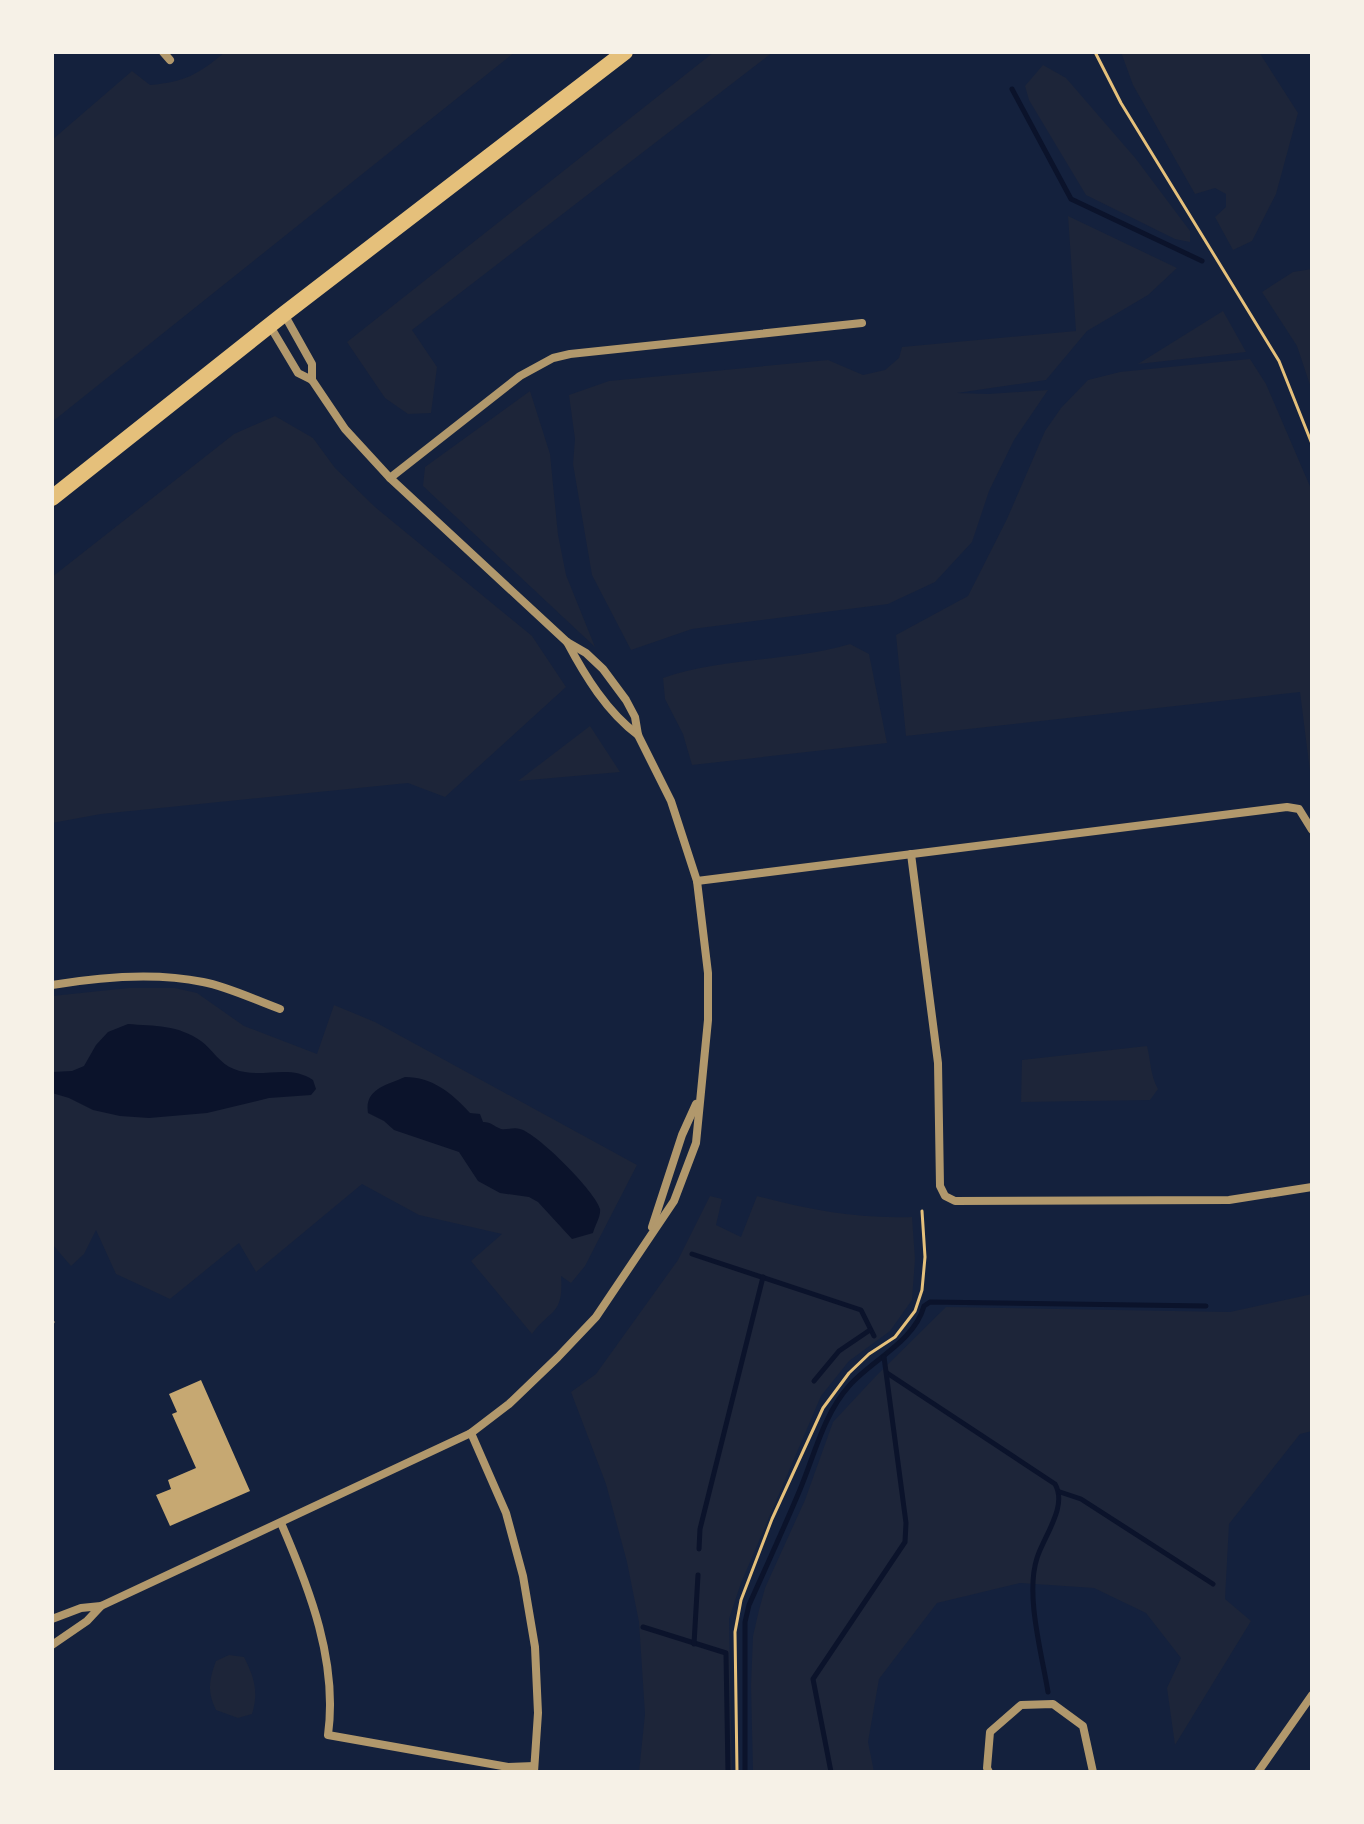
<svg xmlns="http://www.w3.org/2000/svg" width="1364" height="1824" viewBox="0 0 1364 1824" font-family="Roboto,sans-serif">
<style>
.green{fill:#1d2539}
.water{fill:#0b132b}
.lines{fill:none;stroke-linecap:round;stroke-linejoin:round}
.stream{stroke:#0b132b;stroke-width:5}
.building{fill:#c6a872}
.path{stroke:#e5c07b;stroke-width:3}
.minor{stroke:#b1986c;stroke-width:8}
.primary{stroke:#e5c07b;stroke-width:16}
</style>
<rect width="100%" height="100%" fill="#14213d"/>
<g class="green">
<path d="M225 52H515L52 422V140L132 71 150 85C185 82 199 74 225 52Z"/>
<polygon points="714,52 773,52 412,330 437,367 431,413 408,414 385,398 347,342"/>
<polygon points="1121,52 1259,52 1298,113 1276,194 1252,241 1233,250 1215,217 1226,207 1226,194 1215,188 1195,194 1133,85"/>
<polygon points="1043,65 1066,78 1136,159 1190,231 1190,242 1175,239 1086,195 1029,100 1025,86"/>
<polygon points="1068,216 1177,268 1148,295 1087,331 1046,380 957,393 988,394 1048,390 1014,440 989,491 972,542 935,582 888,604 692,629 631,650 592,575 573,464 575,439 569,395 609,381 828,360 863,375 885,370 899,358 902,347 1076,331"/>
<polygon points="1312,269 1312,391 1297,346 1262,292 1293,272"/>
<polygon points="1223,311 1246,352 1138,364"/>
<polygon points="1250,359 1266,384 1312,491 1312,787 1300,692 906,736 896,635 968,596 1007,519 1045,431 1061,408 1088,380 1120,372"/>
<polygon points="530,391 550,454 558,535 566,575 595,647 423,486 425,467"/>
<polygon points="275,416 313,438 335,468 375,507 532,636 566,687 445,797 408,783 101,814 52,823 52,577 234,434"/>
<path d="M850 644 869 654 887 743 692 765 683 734 665 699 663 678C723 657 789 662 850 644Z"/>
<polygon points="590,726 620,772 518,781"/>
<path d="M129 988H175L197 993 244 1026 317 1054 334 1005 375 1022 637 1165 585 1266 571 1283 561 1276C564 1316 550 1309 532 1334L471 1261 502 1234 419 1215 362 1184 256 1272 239 1243 170 1299 116 1274 96 1230 84 1254 71 1266 52 1244V996Z"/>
<path d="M1147 1046C1151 1061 1150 1075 1158 1089L1150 1100 1021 1102 1022 1060Z"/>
<path d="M710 1196 722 1199 716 1225 741 1237 757 1196C810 1210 857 1219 912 1217L915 1259 912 1300 890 1331 849 1361 821 1396 741 1583 729 1619 732 1772H639L645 1714 639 1622 627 1562 606 1484 571 1392 596 1374 678 1260Z"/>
<polygon points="1312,1294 1312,1431 1300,1434 1229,1524 1225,1599 1251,1621 1175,1745 1167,1688 1181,1658 1146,1613 1094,1588 1020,1583 937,1603 879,1679 868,1742 874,1772 753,1772 751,1686 753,1636 759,1610 765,1588 805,1500 833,1422 876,1376 946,1307 1230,1312"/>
<path d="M229 1655 244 1657C254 1677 259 1692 252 1714L238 1718 216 1710C207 1692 209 1680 216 1661Z"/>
</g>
<g class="water">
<path d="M128 1024C154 1026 179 1025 201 1041 212 1049 220 1064 234 1069 260 1080 289 1063 313 1080L316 1089 311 1095 269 1098 207 1113 149 1118 120 1116 93 1110 69 1098 52 1093V1072L72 1071 84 1066 96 1045 108 1032Z"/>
<path d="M405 1077C432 1077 452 1093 470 1113L480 1114 483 1122C492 1122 493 1126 501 1129 507 1130 514 1127 520 1129 537 1133 596 1192 600 1209 601 1217 595 1225 593 1233L572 1239 538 1202 529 1197 500 1193 478 1181 459 1152 394 1130 384 1121 368 1113C364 1089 387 1085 405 1077Z"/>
</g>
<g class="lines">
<g class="stream">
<polyline points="1012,89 1071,199 1202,261"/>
<polyline points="692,1254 861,1310 874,1336"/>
<path d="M887 1373 1055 1484C1068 1506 1044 1536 1037 1558 1025 1595 1042 1654 1048 1692"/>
<polyline points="814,1381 839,1351 870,1330"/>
<polyline points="1060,1492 1081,1499 1213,1584"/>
<polyline points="699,1549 700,1529 763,1277"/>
<polyline points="643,1627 726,1653 728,1772"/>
<polyline points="694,1644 698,1575"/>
<path d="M745 1772V1622L749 1605C766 1567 783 1530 799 1492 814 1457 823 1415 849 1386 873 1359 914 1342 924 1306L930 1302 1206 1306"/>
<polyline points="831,1772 813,1679 905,1542 906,1523 884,1357"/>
</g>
</g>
<polygon class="building" points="201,1380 250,1491 170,1526 156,1495 171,1489 168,1480 196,1468 172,1414 177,1412 169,1394"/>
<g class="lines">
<g class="path">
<polyline points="1095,52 1121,103 1279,361 1312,444"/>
<polyline points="52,1322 53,1322"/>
<polyline points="737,1772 735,1632 741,1600 772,1519 823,1408 849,1373 869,1354 895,1337 915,1311 922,1290 925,1257 922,1211"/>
</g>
<g class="minor">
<polyline points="163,52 170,60"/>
<polyline points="284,314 312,364 312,380"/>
<polyline points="390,478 520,376 553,358 570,354 862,323"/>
<path d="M567 642C585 676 607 712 638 735"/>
<polyline points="911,854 938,1063 940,1186 945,1196 955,1201 1229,1200 1312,1187"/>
<polyline points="697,881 1287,807 1299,809 1312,830"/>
<path d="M52 985C99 977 155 972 203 982 229 987 255 1000 280 1009"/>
<polyline points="652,1227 682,1135 696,1104"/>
<polyline points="471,1433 506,1513 523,1576 535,1647 538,1713 534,1772"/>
<path d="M281 1523C310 1590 338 1662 328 1735L508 1767 534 1766"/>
<polyline points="52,1619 81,1608 101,1606 471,1433 509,1404 558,1357 596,1317 674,1201 696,1143 708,1020 708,973 697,881 671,801 638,735 635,717 626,700 603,669 586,653 567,642 390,478 345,429 312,380 298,373 270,326"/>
<polyline points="52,1645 87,1621 101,1606"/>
<polyline points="989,1772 987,1768 990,1732 1021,1705 1053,1704 1083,1726 1093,1772"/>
<polyline points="1258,1772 1312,1695"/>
</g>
<polyline class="primary" points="52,498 284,314 625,52"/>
</g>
<rect width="1364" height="1824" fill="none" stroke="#f6f1e7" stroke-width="108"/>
</svg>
